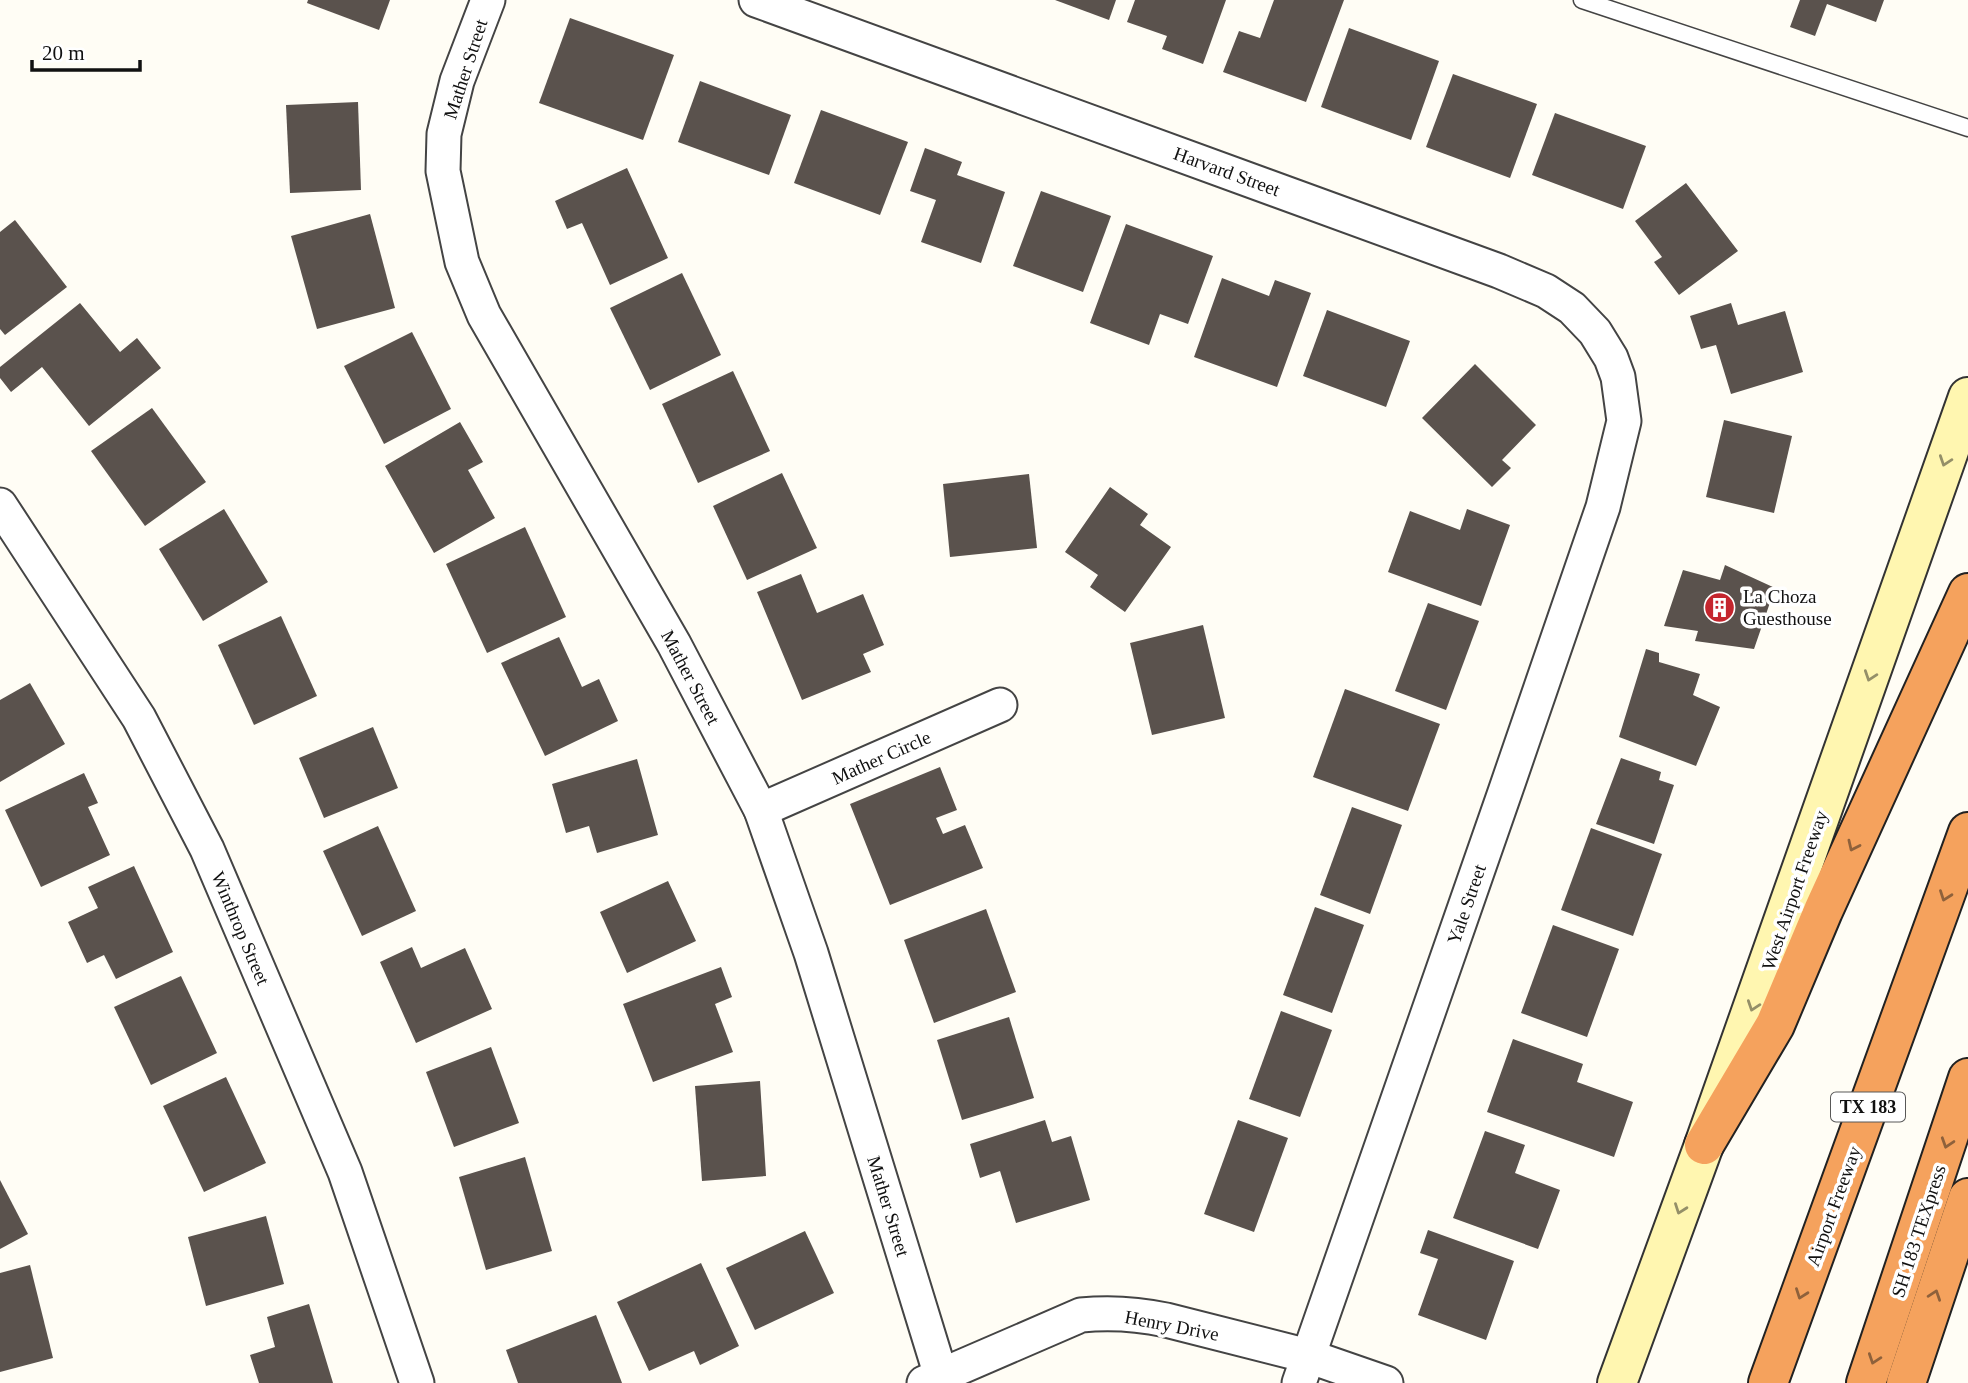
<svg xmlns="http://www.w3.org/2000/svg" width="1968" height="1383" viewBox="0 0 1968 1383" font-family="'Times New Roman',serif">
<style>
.building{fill:#5a524d}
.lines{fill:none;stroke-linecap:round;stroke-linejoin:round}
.lane-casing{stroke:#444;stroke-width:19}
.street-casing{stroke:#444;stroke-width:37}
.secondary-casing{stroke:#333;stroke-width:42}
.highway-casing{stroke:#222;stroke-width:42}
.lane{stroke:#fff;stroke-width:16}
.street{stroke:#fff;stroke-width:33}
.secondary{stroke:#fff6b0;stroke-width:38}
.highway{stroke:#f5a25d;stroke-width:38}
.oneway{stroke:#948f68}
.oneway2{stroke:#8e613b}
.labels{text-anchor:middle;stroke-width:7;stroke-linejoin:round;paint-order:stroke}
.shield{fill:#fff;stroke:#585858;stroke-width:2}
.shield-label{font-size:18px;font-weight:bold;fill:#111}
.street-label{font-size:19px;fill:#111;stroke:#fff}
.poi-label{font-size:19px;fill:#111;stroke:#fff;text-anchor:start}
</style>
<rect width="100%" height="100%" fill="#fffdf5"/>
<g class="building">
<polygon points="308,0 390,0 379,30 307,3"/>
<polygon points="1055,0 1116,0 1109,20"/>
<polygon points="1135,0 1226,0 1203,64 1162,49 1167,36 1127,22"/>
<polygon points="1274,0 1344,0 1306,102 1223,72 1239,31 1260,38"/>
<polygon points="1800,0 1884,0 1876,22 1827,4 1815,36 1790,27"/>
<polygon points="570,18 674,55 643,140 539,103"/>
<polygon points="1349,28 1439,61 1411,140 1321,107"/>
<polygon points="1453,74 1537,104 1510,178 1426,147"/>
<polygon points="700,81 791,115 769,175 678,142"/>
<polygon points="358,102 361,190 290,193 286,105"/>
<polygon points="821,110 908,142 880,215 794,183"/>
<polygon points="1555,113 1646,146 1623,209 1532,175"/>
<polygon points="925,148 962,162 957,175 1005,192 981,263 921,242 936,200 910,191"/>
<polygon points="627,168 668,258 610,285 582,223 567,229 555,201"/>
<polygon points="1686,183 1738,251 1679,295 1654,262 1662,257 1635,221"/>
<polygon points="1041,191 1111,216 1083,292 1013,266"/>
<polygon points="370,214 395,308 317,329 291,236"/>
<polygon points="15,220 67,287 5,335 0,329 0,232"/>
<polygon points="1126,224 1213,256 1188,324 1160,314 1149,345 1090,323"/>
<polygon points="682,273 721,355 650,390 610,308"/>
<polygon points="1222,278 1269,296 1275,280 1311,293 1277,387 1194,357"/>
<polygon points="80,303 120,352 137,338 161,368 89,426 42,367 11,392 0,378 0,367"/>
<polygon points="1731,303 1738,325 1785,311 1803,372 1731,394 1716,345 1701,349 1690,316"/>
<polygon points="1327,310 1410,341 1386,407 1303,376"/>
<polygon points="412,332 451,409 384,444 344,366"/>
<polygon points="1475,364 1536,425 1502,460 1511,468 1492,487 1422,418"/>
<polygon points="733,371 770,451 698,483 662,404"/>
<polygon points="152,408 206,482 145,526 91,451"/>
<polygon points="1724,420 1792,436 1774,513 1706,497"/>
<polygon points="460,422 483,462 468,470 495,518 434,553 385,466"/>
<polygon points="782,473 817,548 747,580 713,506"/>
<polygon points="1029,474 1037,548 950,557 943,484"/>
<polygon points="1110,487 1148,514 1140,525 1171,547 1125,612 1090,587 1098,575 1065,552"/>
<polygon points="224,509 268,582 203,621 159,549"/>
<polygon points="1467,509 1510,525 1481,606 1388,572 1410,511 1460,530"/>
<polygon points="525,527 566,617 487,653 446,564"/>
<polygon points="1725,565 1775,588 1754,649 1695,641 1698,631 1664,626 1683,570 1720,580"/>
<polygon points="801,574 817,613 863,594 884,645 863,654 871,672 802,700 757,592"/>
<polygon points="1428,603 1479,621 1446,710 1395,691"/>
<polygon points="281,616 317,696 254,725 218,645"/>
<polygon points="1203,625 1225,718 1152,735 1130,643"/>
<polygon points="559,637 582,687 599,679 618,721 545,756 501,663"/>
<polygon points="1646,649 1659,653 1659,662 1700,674 1693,695 1720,707 1696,766 1619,737"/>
<polygon points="30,683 65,744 0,782 0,700"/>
<polygon points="1345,689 1440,724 1408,811 1313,777"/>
<polygon points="373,727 398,788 324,818 299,758"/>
<polygon points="1621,758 1661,772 1659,780 1674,785 1654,844 1596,824"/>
<polygon points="637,759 658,835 597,853 589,826 566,833 552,784"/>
<polygon points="940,767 957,810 936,818 943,834 965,825 983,868 890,905 850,804"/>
<polygon points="84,773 98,803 88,807 110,855 41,887 5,810"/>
<polygon points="1352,807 1402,825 1370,914 1320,895"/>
<polygon points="378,826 416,911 362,936 323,851"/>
<polygon points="1591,828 1662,854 1633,936 1561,910"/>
<polygon points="134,866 173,952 116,979 104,955 87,963 68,922 98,908 88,887"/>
<polygon points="668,881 696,941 627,973 600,912"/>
<polygon points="1315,907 1364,925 1332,1013 1283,995"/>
<polygon points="986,909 1016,992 934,1023 904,940"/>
<polygon points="1553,925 1619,949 1587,1037 1521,1013"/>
<polygon points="412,947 421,968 465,948 492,1009 416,1043 380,962"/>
<polygon points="721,967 732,997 715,1004 733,1052 653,1082 623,1004"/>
<polygon points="181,976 217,1053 151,1085 114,1007"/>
<polygon points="1281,1011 1332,1030 1300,1117 1249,1099"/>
<polygon points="1009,1017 1034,1098 962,1120 937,1040"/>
<polygon points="1513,1039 1583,1064 1577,1082 1633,1102 1614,1157 1487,1112"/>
<polygon points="491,1047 519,1123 454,1147 426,1072"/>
<polygon points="226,1077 266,1163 204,1192 163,1106"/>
<polygon points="760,1081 766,1176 702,1181 695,1086"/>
<polygon points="1045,1120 1052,1142 1071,1136 1090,1200 1016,1223 1000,1171 980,1178 970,1144"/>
<polygon points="1238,1120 1288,1138 1254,1232 1204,1214"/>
<polygon points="1485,1131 1525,1145 1515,1173 1560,1190 1538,1249 1453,1218"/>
<polygon points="525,1157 552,1251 486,1270 459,1177"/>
<polygon points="0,1180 28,1234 0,1249"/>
<polygon points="266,1216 284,1284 206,1306 188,1237"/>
<polygon points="1428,1230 1514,1261 1486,1340 1418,1315 1438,1259 1420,1253"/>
<polygon points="805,1231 834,1293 755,1330 726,1268"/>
<polygon points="701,1263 739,1346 700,1365 694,1351 649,1371 617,1302"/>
<polygon points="30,1265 53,1358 0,1372 0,1273"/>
<polygon points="309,1304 333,1383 259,1383 250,1355 275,1347 267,1317"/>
<polygon points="596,1315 622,1383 518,1383 506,1350"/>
</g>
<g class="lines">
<defs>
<polyline id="lane" points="1582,0 1968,128"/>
<g id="street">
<polyline points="488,0 457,81 444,134 443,171 462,262 484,315 674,644 761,810 811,953 941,1376"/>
<polyline points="756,0 1499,271 1546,291 1572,308 1595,332 1611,358 1618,377 1624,421 1603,507 1505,792 1299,1383"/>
<polyline points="0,505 139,718 207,849 345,1172 417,1383"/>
<polyline points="761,810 1000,705"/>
<path d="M924 1383 1081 1315C1110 1312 1138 1314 1166 1320L1308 1356 1386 1383"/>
</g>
<polyline id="secondary" points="1617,1383 1704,1145 1968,397"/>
<g id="highway">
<polyline points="1704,1145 1775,1025 1823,911 1968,593"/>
<polyline points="1768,1383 1968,832"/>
<polyline points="1866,1383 1968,1078"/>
<polyline points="1906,1383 1968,1198"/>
</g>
</defs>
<use href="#lane" class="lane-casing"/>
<use href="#street" class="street-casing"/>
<use href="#secondary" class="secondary-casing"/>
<use href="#highway" class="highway-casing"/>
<use href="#lane" class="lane"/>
<use href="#street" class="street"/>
<use href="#secondary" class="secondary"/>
<use href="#highway" class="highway"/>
</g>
<defs><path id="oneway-chevron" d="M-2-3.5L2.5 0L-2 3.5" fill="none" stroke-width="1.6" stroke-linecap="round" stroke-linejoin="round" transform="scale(1.75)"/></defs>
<g class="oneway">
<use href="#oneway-chevron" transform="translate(1945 461) rotate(109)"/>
<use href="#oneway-chevron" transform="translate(1870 676) rotate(109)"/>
<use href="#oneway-chevron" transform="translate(1753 1006) rotate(109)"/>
<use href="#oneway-chevron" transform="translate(1680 1209) rotate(110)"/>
</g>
<g class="oneway2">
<use href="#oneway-chevron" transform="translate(1853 846) rotate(115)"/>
<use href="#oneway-chevron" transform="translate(1945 896) rotate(110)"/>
<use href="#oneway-chevron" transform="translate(1947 1143) rotate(108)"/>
<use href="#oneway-chevron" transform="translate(1801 1294) rotate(110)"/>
<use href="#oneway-chevron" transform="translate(1935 1295) rotate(-71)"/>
<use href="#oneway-chevron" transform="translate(1874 1359) rotate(109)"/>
</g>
<defs>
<symbol id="building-disc" viewBox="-11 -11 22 22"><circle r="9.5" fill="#c4262e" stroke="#fff"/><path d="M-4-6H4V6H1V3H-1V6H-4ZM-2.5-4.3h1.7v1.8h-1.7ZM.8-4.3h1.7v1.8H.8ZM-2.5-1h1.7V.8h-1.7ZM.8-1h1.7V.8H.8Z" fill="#fff"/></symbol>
</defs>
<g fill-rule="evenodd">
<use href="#building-disc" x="1702" y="590" width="35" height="35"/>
</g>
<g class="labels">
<rect class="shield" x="1831" y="1092.5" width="74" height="29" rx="5"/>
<g class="shield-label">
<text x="1868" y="1113">TX 183</text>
</g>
<g class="street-label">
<text transform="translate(465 69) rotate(-72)" y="7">Mather Street</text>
<text transform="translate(1227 171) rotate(20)" y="7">Harvard Street</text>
<text transform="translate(691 677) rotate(62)" y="7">Mather Street</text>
<text transform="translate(881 757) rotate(-24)" y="7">Mather Circle</text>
<text transform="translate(1794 890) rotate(-71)" y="7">West Airport Freeway</text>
<text transform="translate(1466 904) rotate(-71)" y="7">Yale Street</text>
<text transform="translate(241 928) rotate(67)" y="7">Winthrop Street</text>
<text transform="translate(889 1206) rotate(73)" y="7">Mather Street</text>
<text transform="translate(1833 1206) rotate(-70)" y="7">Airport Freeway</text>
<text transform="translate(1918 1231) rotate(-72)" y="7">SH 183 TEXpress</text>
<text transform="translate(1172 1325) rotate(11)" y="7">Henry Drive</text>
</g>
<g class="poi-label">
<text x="1743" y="603">La Choza<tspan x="1743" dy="22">Guesthouse</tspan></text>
</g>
</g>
<path d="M32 60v10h108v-10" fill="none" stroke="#111111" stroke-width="3.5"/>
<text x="42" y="60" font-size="21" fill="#111111" stroke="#ffffff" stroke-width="5" paint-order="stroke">20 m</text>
</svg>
